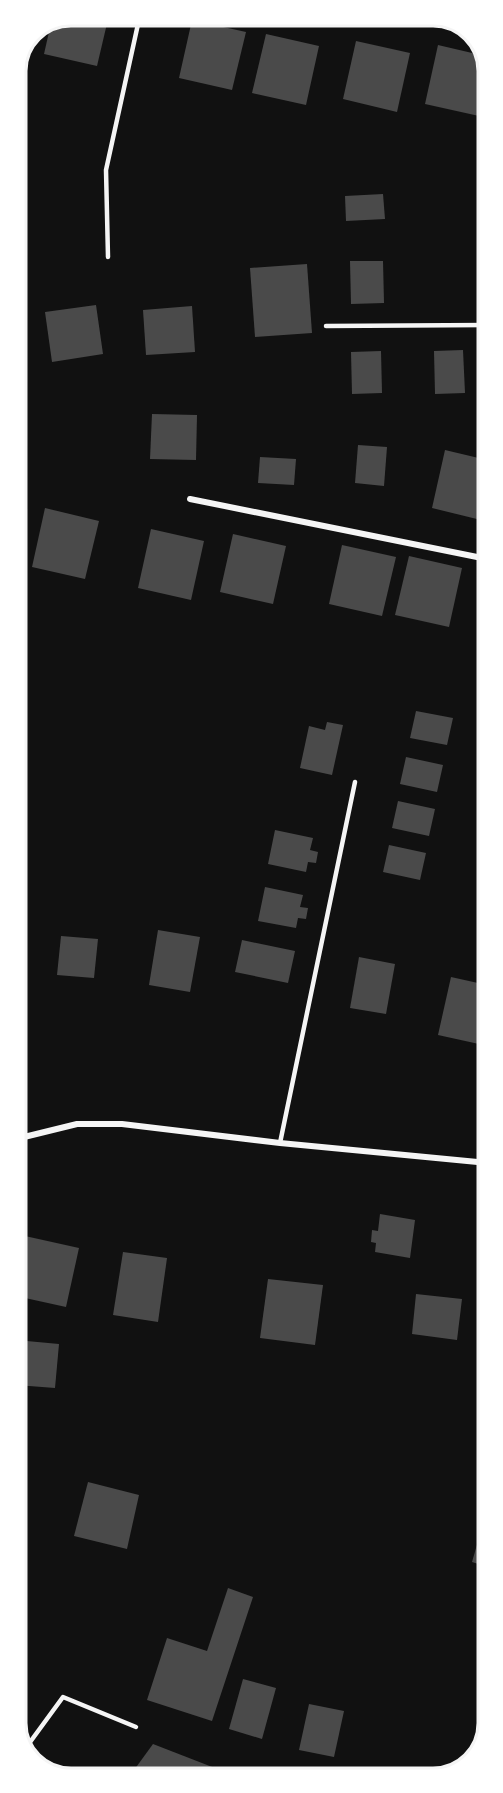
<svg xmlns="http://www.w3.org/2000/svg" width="503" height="1793" viewBox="0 0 503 1793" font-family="Lato,sans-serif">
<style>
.building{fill:#4a4a4a}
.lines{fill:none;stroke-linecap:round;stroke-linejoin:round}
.service{stroke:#f5f5f5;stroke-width:4.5}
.minor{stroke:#f5f5f5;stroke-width:6}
.rim{fill:none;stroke:#f5f5f5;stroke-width:3}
</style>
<rect width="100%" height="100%" fill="#111"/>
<g class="building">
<polygon points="71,15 109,15 97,66 44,54 51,23"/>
<polygon points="192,20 246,32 232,90 179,78"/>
<polygon points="266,34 319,46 306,105 252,93"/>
<polygon points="356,41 410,53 397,112 343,99"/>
<polygon points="438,45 485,56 487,59 487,80 479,116 425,104"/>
<polygon points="383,194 385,219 346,221 345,196"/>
<polygon points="350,261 383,261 384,303 351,304"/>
<polygon points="307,264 312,333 255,337 250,268"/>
<polygon points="96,305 103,354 52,362 45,312"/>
<polygon points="192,306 195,352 146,355 143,310"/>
<polygon points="463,350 465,393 435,394 434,351"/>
<polygon points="381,351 382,393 352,394 351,352"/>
<polygon points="152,414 197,415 196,460 150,459"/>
<polygon points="358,445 387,447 384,486 355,483"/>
<polygon points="445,450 487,460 487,513 485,521 432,508"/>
<polygon points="260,457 296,459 294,485 258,483"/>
<polygon points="45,508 99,521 85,579 32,567"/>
<polygon points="151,529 204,541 191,600 138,588"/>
<polygon points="233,534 286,546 273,604 220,592"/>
<polygon points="342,545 396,557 382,616 329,604"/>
<polygon points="409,556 462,568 449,627 395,615"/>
<polygon points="416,711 453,718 447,745 410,738"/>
<polygon points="327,722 343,725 332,775 300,768 309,726 325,730"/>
<polygon points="406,757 443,765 437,792 400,784"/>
<polygon points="398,801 435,809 429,836 392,828"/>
<polygon points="275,830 313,838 310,850 318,852 316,863 308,862 306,872 268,864"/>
<polygon points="16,833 26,834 24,851 16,850"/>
<polygon points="389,845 426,853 420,880 383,872"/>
<polygon points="265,887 303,895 300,907 308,908 306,919 298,918 296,928 258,921"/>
<polygon points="16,897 22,897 20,914 16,914"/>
<polygon points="158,930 200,937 190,992 149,985"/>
<polygon points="61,936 98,939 94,978 57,975"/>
<polygon points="242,940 295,951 288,983 235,972"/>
<polygon points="359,957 395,964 386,1014 350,1008"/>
<polygon points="451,977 487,985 488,1046 438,1035"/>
<polygon points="380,1214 415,1220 410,1258 375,1252 376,1243 371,1242 372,1230 378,1231"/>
<polygon points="25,1236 79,1248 66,1307 16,1296 16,1278"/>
<polygon points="123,1252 167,1258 158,1322 113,1315"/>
<polygon points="268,1279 323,1285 315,1345 260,1338"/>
<polygon points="416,1294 462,1299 457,1340 412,1334"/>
<polygon points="16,1340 59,1344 55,1388 16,1385"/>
<polygon points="88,1482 139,1495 127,1549 74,1536"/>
<polygon points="485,1517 488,1518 488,1567 472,1562"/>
<polygon points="228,1588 253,1597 212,1721 147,1700 167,1638 207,1651"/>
<polygon points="243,1679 276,1688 262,1739 229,1729"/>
<polygon points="16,1689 27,1697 16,1711"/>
<polygon points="309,1704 344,1711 334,1757 299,1750"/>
<polygon points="153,1744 238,1777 129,1777"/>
<polygon points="50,1764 72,1778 64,1778 46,1770"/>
</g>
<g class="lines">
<g class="service">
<polyline points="108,257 106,170 140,15"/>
<polyline points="326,326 487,325"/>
<polyline points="280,1143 355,782"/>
<polyline points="25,1749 63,1697 136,1727"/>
</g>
<g class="minor">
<polyline points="398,15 469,29"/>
<polyline points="190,499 487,559"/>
<polyline points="16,1139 77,1124 122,1124 280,1143 488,1163"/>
</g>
</g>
<path d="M0 0H503V1793H0ZM71 26H433A45 45 0 0 1 478 71V1723A45 45 0 0 1 433 1768H71A45 45 0 0 1 26 1723V71A45 45 0 0 1 71 26Z" fill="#fff" fill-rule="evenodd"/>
<path class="rim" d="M71 26H433A45 45 0 0 1 478 71V1723A45 45 0 0 1 433 1768H71A45 45 0 0 1 26 1723V71A45 45 0 0 1 71 26Z"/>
</svg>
